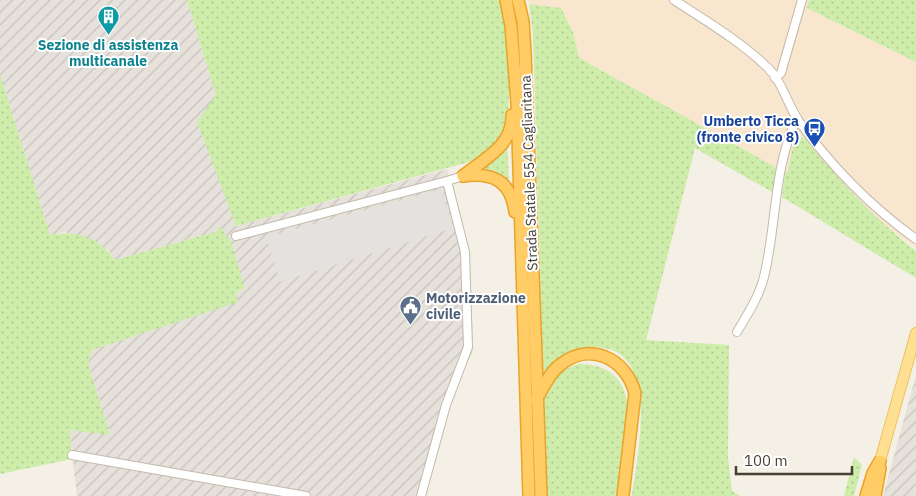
<svg xmlns="http://www.w3.org/2000/svg" width="916" height="496" viewBox="0 0 916 496" font-family="'IBM Plex Sans',sans-serif">
<style>
.commercial{fill:#f8e6ce}
.industrial{fill:url(#industrial-furrows)}
.grass{fill:url(#grass-dots)}
.parking{fill:#e4e2de}
.lines{fill:none;stroke-linecap:round;stroke-linejoin:round}
.minor-casing{stroke:#c3baaa;stroke-width:10}
.major-casing{stroke:#eec159;stroke-width:12}
.highway-casing{stroke:#eba328;stroke-width:14}
.minor{stroke:#fff;stroke-width:8}
.major{stroke:#ffe093;stroke-width:10}
.highway{stroke:#ffcc65;stroke-width:11}
.labels{text-anchor:middle;stroke-width:4;stroke-linejoin:round;paint-order:stroke}
.culture-label{font-size:14px;font-weight:bold;fill:#0d838f;stroke:#fff}
.transit-label{font-size:14px;font-weight:bold;fill:#164399;stroke:#fff;text-anchor:end}
.street-label{font-size:14px;fill:#474034;stroke:#fff}
.service-label{font-size:14px;font-weight:bold;fill:#4e5e75;stroke:#fff;text-anchor:start}
</style>
<defs>
<pattern id="industrial-furrows" width="10" height="10" patternUnits="userSpaceOnUse" patternTransform="scale(1.25)"><rect width="10" height="10" fill="#e6e1da"/><path d="M-1 1l2-2M0 10L10 0M9 11l2-2" fill="none" stroke="#c7c2bc"/></pattern>
<pattern id="grass-dots" width="8" height="8" patternUnits="userSpaceOnUse" patternTransform="scale(1.25)"><rect width="8" height="8" fill="#ceecaa"/><path d="M2 2h.1M6 6h.1" fill="none" stroke="#b2cb93" stroke-width="1.8" stroke-linecap="round"/></pattern>
</defs>
<rect width="100%" height="100%" fill="#f4f0e5"/>
<polygon class="commercial" points="528,0 809,0 807,8 916,62 916,248 882,224 829,169 805,138 790,162 788,171 785,174 578,58 573,32 561,8 529,4"/>
<g class="industrial">
<polygon points="0,0 187,0 216,95 236,226 447,169 470,258 473,350 451,401 437,455 423,496 77,496 69,430 110,434 88,363 92,350 237,302 236,292 245,288 216,229 215,232 115,260 108,250 65,232 50,235 0,74"/>
<polygon points="916,375 916,496 883,496"/>
</g>
<g class="grass">
<path d="M187 0H500C507 31 516 110 501 137 496 147 485 154 476 160L236 226 197 122 216 95Z"/>
<polygon points="809,0 916,0 916,62 807,8"/>
<path d="M529 4 561 8 573 32 579 58 777 168 772 192 695 148 646 340 729 345 728 458 732 491 740 496H632C637 455 662 350 597 347 572 345 558 357 543 375L533 34Z"/>
<path d="M0 74 50 235C78 230 98 237 115 260L215 232 220 227 231 242 245 288 236 292 238 302 92 350 88 363 110 435 70 430 72 459 0 474Z"/>
<path d="M799 137 805 138C840 182 872 216 916 251V278L782 197 785 174 788 171 794 142Z"/>
<polygon points="507,142 509,185 474,174"/>
<path d="M578 364C653 364 624 450 617 496H545L543 401C549 382 559 370 578 364Z"/>
<polygon points="854,457 862,465 854,496 844,496"/>
</g>
<polygon class="parking" points="442,189 453,228 280,282 266,237"/>
<g class="lines">
<defs>
<g id="minor">
<path d="M674 0C706 21 740 41 767 67 782 81 787 103 798 120 831 166 870 206 916 239"/>
<polyline points="775,78 781,73 802,0"/>
<polyline points="236,236 447,181"/>
<path d="M737 332C747 315 759 297 764 277 777 224 773 168 797 118"/>
<polyline points="72,455 306,496"/>
<polyline points="421,496 446,405 468,347 465,252 447,181 463,176"/>
</g>
<polyline id="major" points="880,461 916,333"/>
<g id="highway">
<polyline points="506,0 511,26 517,103 529,496"/>
<polyline points="518,0 523,21 525,52 541,496"/>
<path d="M463 176C484 159 513 146 512 115"/>
<path d="M463 176C493 172 511 181 515 212"/>
<path d="M536 400C543 388 549 373 560 365 589 341 626 358 635 393L623 496"/>
<polyline points="866,496 873,473 880,461"/>
<polyline points="875,496 880,468"/>
</g>
</defs>
<use href="#minor" class="minor-casing"/>
<use href="#major" class="major-casing"/>
<use href="#highway" class="highway-casing"/>
<use href="#minor" class="minor"/>
<use href="#major" class="major"/>
<use href="#highway" class="highway"/>
</g>
<defs>
<symbol id="building-pin" viewBox="-11 -11 22 30"><path d="M0 17L-7.5 6A9.5 9.5 0 1 1 7.5 6Z" fill="#0f9aa8" stroke="#fff"/><path d="M-4-6H4V6H1V3H-1V6H-4ZM-2.5-4.3h1.7v1.8h-1.7ZM.8-4.3h1.7v1.8H.8ZM-2.5-1h1.7V.8h-1.7ZM.8-1h1.7V.8H.8Z" fill="#fff"/></symbol>
<symbol id="bus-pin" viewBox="-11 -11 22 30"><path d="M0 17L-7.5 6A9.5 9.5 0 1 1 7.5 6Z" fill="#1a4fb4" stroke="#fff"/><path d="M-5-6H5V4H4V6H2V4H-2V6H-4V4H-5ZM-3.5-4V0h7V-4ZM-3.5 1.2v1.5H-2V1.2ZM2 1.2v1.5H3.5V1.2Z" fill="#fff"/></symbol>
<symbol id="civic-pin" viewBox="-11 -11 22 30"><path d="M0 17L-7.5 6A9.5 9.5 0 1 1 7.5 6Z" fill="#5c6f8a" stroke="#fff"/><path d="M-.6-6.5H3V-4.5H.6V-3L4-1V1h2V6H-6V1h2V-1L-.6-3ZM-1.2 2.5V6h2.4V2.5Z" fill="#fff"/></symbol>
</defs>
<g fill-rule="evenodd">
<use href="#building-pin" x="96" y="4" width="25" height="34"/>
<use href="#bus-pin" x="802" y="116" width="25" height="34"/>
<use href="#civic-pin" x="398" y="294" width="25" height="34"/>
</g>
<g class="labels">
<g class="culture-label">
<text x="108" y="50">Sezione di assistenza<tspan x="108" dy="16">multicanale</tspan></text>
</g>
<g class="transit-label">
<text x="799" y="126">Umberto Ticca<tspan x="799" dy="16">(fronte civico 8)</tspan></text>
</g>
<g class="street-label">
<text transform="translate(529 173) rotate(-92)" y="5">Strada Statale 554 Cagliaritana</text>
</g>
<g class="service-label">
<text x="426" y="303">Motorizzazione<tspan x="426" dy="16">civile</tspan></text>
</g>
</g>
<path d="M736 466v8h116v-8" fill="none" stroke="#474034" stroke-width="2.5"/>
<text x="744" y="466" font-size="15" fill="#474034" stroke="#ffffff" stroke-width="4" paint-order="stroke">100 m</text>
</svg>
